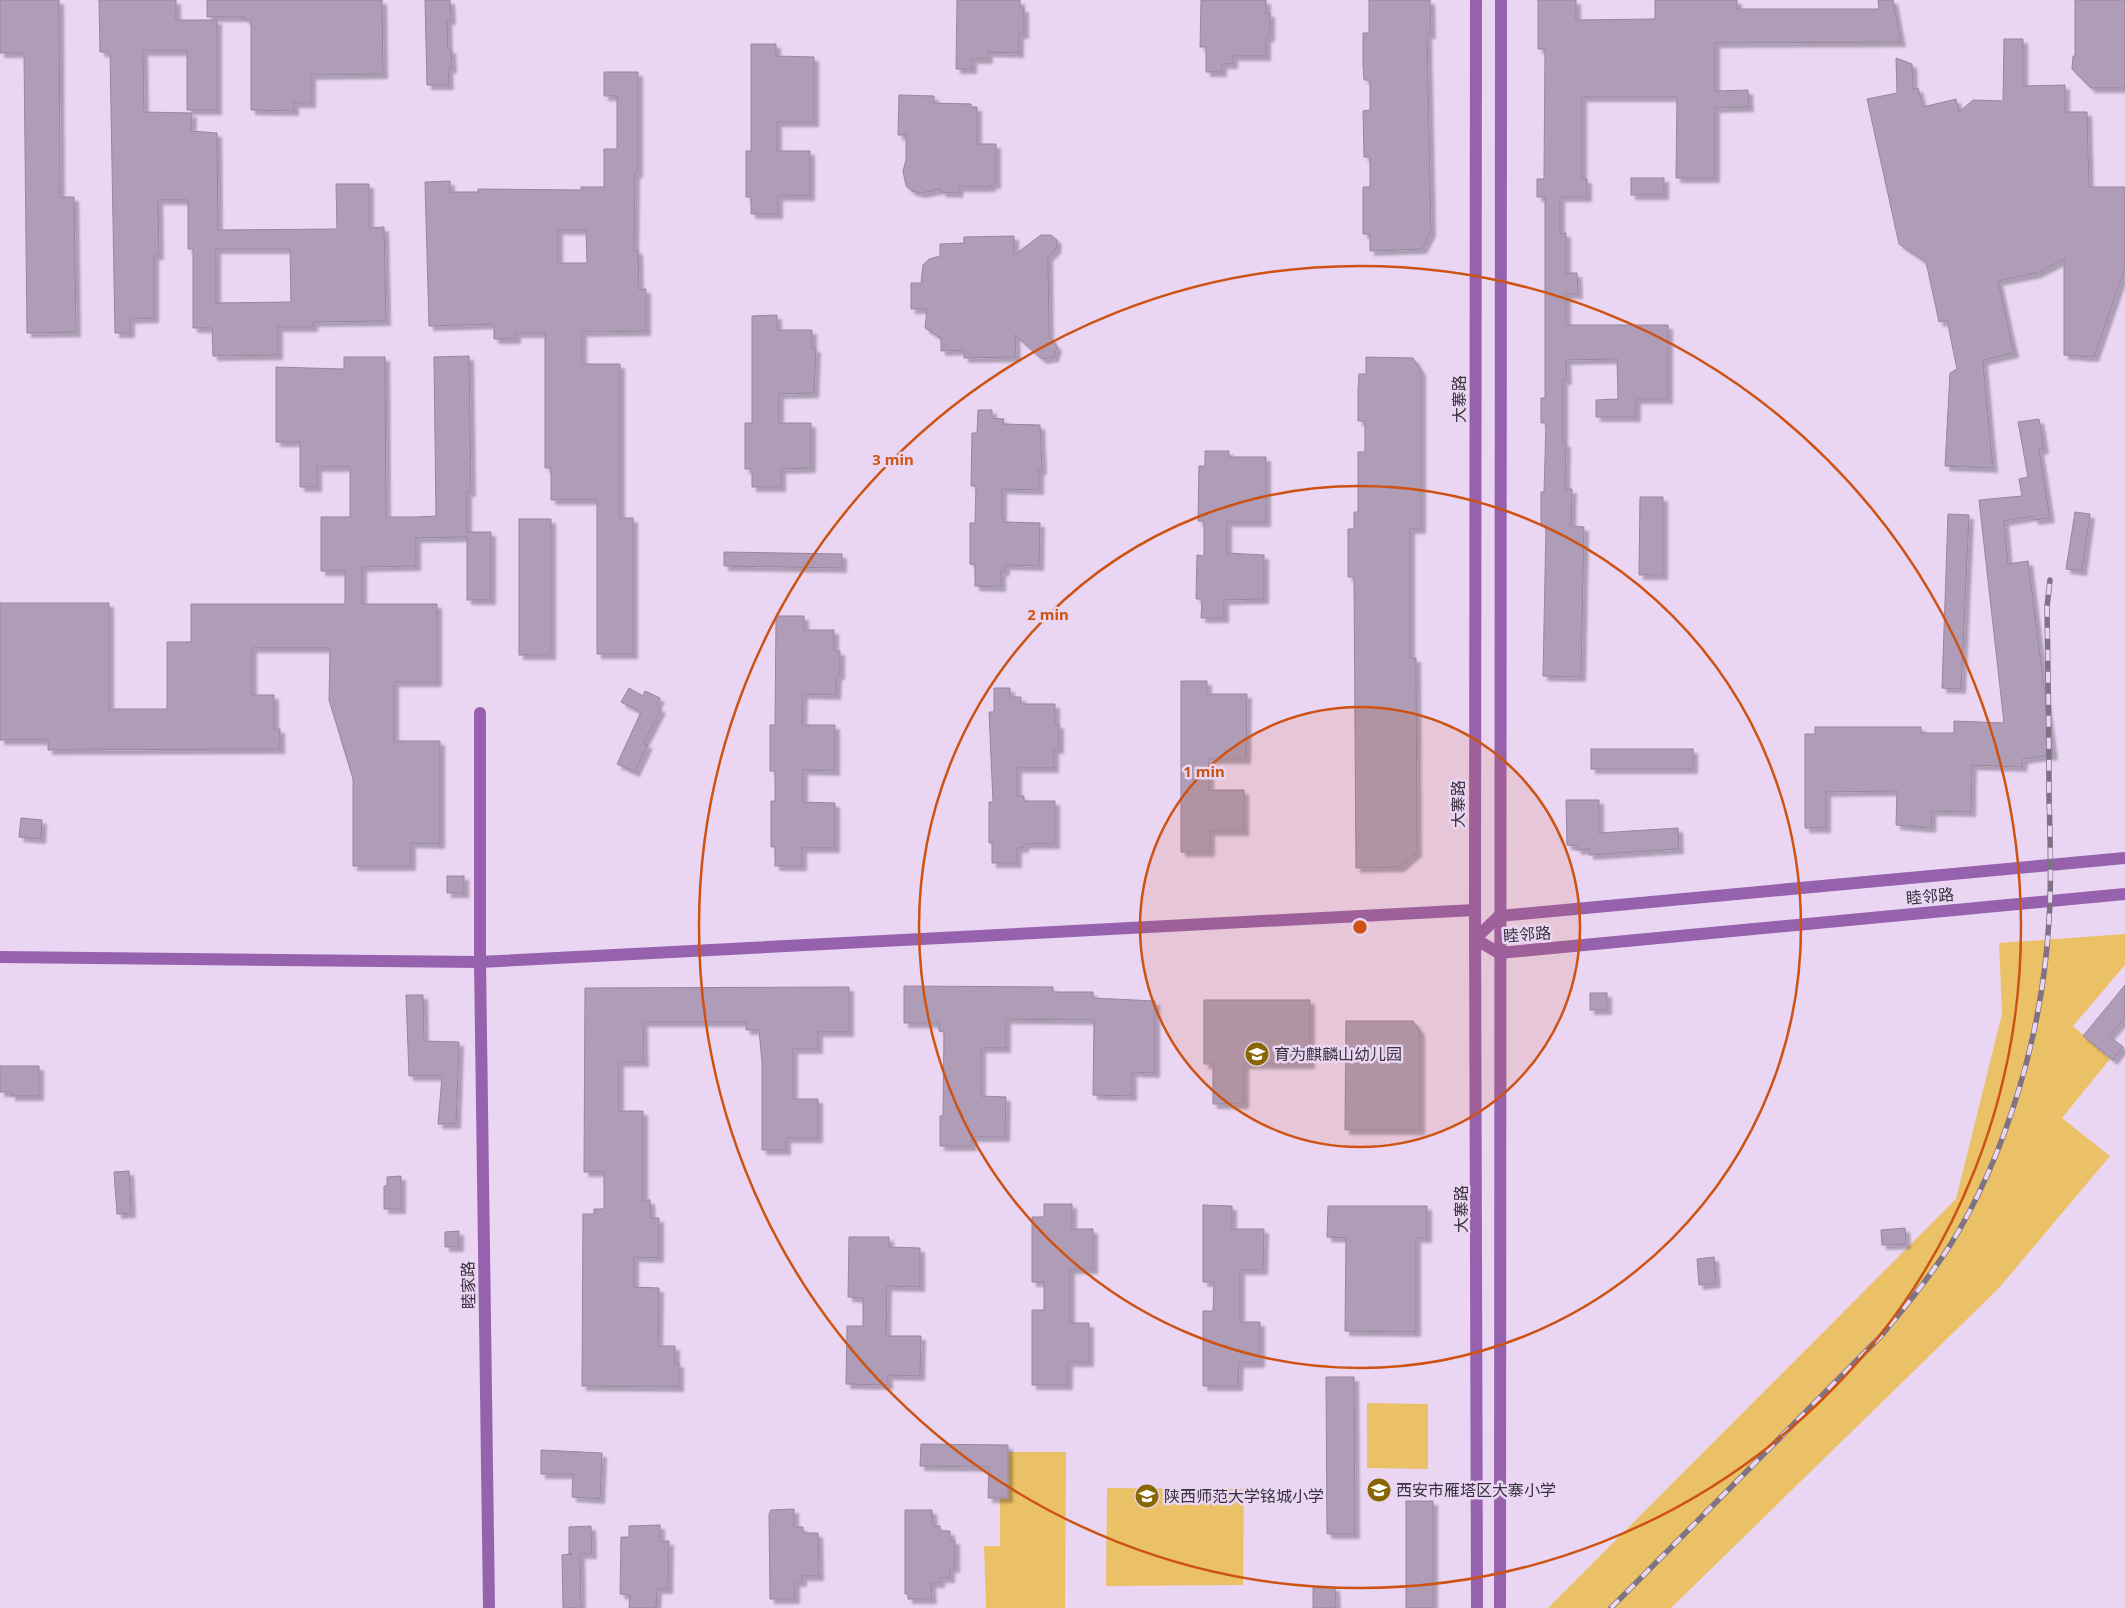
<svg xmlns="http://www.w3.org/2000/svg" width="2125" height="1608" viewBox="0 0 2125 1608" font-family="'Noto Sans','Noto Sans SC',sans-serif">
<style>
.green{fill:#eac166}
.building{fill:#af9cb7;stroke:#9885a0;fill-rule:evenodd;filter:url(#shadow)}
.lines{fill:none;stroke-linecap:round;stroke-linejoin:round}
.secondary{stroke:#9762ad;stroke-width:12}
.rail-casing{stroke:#7e7284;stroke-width:5.5}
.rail{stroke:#ead6f3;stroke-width:4;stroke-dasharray:11;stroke-linecap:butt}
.ring{fill:none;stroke:#ce5313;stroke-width:2.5}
.labels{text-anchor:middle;stroke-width:5;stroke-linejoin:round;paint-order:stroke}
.street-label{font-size:16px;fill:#39313d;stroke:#ead6f3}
.poi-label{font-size:16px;fill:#39313d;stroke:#ead6f3;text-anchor:start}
.centre{fill:#ce5313;stroke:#ead6f3;stroke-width:2.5}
.ring-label{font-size:15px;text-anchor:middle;font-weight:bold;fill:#ce5313;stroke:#ead6f3;stroke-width:5;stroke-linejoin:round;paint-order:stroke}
</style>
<defs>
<filter id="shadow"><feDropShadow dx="4.5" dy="4.5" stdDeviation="1" flood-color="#0004"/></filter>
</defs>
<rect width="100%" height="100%" fill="#ead6f3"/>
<g class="green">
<polygon points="2125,934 2125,965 2073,1026 2110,1059 2062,1118 2110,1156 1998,1289 1671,1608 1548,1608 1956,1199 2002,1014 1999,943"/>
<polygon points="1367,1403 1428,1404 1428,1469 1367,1468"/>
<polygon points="1000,1452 1066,1452 1065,1608 986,1608 984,1546 1000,1546"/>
<polygon points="1107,1488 1244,1489 1243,1585 1106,1586"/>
</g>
<g class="building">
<polygon points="0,0 59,0 60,197 74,197 76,332 27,333 24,53 0,53"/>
<path d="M99 0H176V20H217V110H187V51H143L144 112 192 113 191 131 217 133 218 230 337 229 336 184H369V228L384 227 386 321 313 322V327H278V355L213 356 212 328H193V249H188V200H158L159 255H154V318L130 319V333H115L110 52H100ZM216 249H290L291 302 216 303Z"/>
<polygon points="207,0 382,0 383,74 311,75 311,103 294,103 294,111 251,110 251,20 245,20 245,17 207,17"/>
<polygon points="425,0 450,0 451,20 447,20 448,49 451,49 452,68 448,69 449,85 427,85"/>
<polygon points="957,0 1020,0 1020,8 1024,8 1024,34 1019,34 1019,53 988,52 988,59 972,59 972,69 956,69"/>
<polygon points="1201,0 1266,0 1266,13 1270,13 1270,37 1266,37 1266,56 1233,56 1233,64 1222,64 1222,72 1206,72 1206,47 1200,47"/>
<polygon points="1369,0 1430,0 1431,34 1427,34 1431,232 1422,249 1370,251 1370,234 1363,234 1363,187 1370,187 1370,157 1364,157 1363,111 1370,110 1370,80 1364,80 1363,65 1363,33 1369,33"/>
<polygon points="1538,0 1576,0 1576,20 1655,19 1655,0 1737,0 1737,9 1879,9 1878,0 1893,0 1901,42 1715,43 1715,91 1748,90 1749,107 1715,108 1715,178 1676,178 1677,97 1582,97 1582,179 1587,179 1587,197 1560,197 1560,233 1566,233 1566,273 1577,273 1578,294 1566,294 1566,325 1668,325 1668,399 1636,399 1636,417 1596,417 1596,400 1618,399 1617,359 1566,360 1567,380 1563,380 1563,443 1566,443 1565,489 1572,489 1571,526 1584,527 1581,677 1543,676 1546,526 1541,526 1541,492 1544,492 1546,423 1541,423 1541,398 1545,398 1545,197 1537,197 1537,179 1544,179 1545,49 1538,49"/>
<polygon points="2075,0 2125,0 2125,88 2091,88 2072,69 2073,56 2075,56"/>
<polygon points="2004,39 2023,39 2023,86 2065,85 2065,112 2087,112 2089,187 2125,187 2125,268 2094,357 2064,355 2064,259 2037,273 1998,281 2014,353 1984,360 1983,363 1993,468 1945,466 1950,373 1957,369 1947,320 1939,322 1926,262 1899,244 1867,99 1897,93 1896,58 1912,64 1913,89 1918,88 1923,107 1956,99 1959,112 1973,100 2003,101"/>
<polygon points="751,44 776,44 776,56 814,57 814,122 777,122 777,151 810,151 810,196 778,196 778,214 751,214 751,197 746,197 746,151 751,151"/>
<path d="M604 72H638V173H635L634 250H638L639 289H646V331L582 332V364H620V518H633V654H597V500H551V468H545V333H516V339H494V324L429 326 425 182 450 181V192H478V189L581 190V187H604V149H617V96H604ZM558 230H586L587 263H558Z"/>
<polygon points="899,95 934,96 934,103 971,104 971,107 977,107 977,144 996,144 996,184 991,184 991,187 959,187 958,193 941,192 941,189 921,193 912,191 906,186 903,171 906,160 906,135 898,135"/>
<rect x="1631" y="178" width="33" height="17"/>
<polygon points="1041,235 1051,235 1057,240 1056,249 1048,257 1049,336 1057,347 1054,357 1042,359 1015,335 1016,357 964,358 964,350 941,351 941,338 925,328 927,309 911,309 911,283 921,283 923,265 929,259 940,256 940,244 964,243 964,237 1014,236 1014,255"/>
<polygon points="777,315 777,330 812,330 812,348 816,348 814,393 779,394 779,423 811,423 811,468 781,469 781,487 752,487 752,469 745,469 745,423 752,423 752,316"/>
<polygon points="469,356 471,492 467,492 467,532 491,532 491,600 467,600 467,537 416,538 416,566 362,567 362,604 437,604 437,682 394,682 394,741 440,741 440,844 411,843 411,866 353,866 353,779 329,700 330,648 252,648 252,695 274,695 274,729 280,729 280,749 48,750 48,740 0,740 0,603 109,603 109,709 167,709 167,642 191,642 191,604 345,604 345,571 321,571 321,517 350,517 350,467 317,467 317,487 300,487 300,442 276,442 276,367 344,369 344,357 385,357 386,517 417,517 436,516 434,357"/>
<polygon points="1366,357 1413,358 1421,371 1421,529 1410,529 1410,658 1416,658 1417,852 1400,867 1356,868 1354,577 1348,577 1348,529 1354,529 1354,512 1358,512 1358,452 1365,452 1365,421 1358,421 1358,390 1359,374 1366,374"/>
<polygon points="978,410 992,410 992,418 1004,419 1003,424 1040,425 1042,470 1039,470 1039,490 1002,489 1002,518 1004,518 1004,522 1040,523 1039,566 1005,565 1005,571 1001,571 1001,587 975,586 975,565 970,564 970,523 975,523 976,486 971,486 972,433 977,433"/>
<polygon points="2039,419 2044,449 2039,450 2050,518 2034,520 2033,516 2004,521 2008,564 2028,561 2053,755 2023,759 2022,767 1972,765 1971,812 1932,811 1931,828 1896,825 1897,791 1826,792 1826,828 1805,828 1805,734 1815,734 1815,727 1921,727 1921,733 1954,733 1954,721 2004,723 1979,500 2022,496 2019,479 2028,477 2018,422"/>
<polygon points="1205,451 1229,451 1229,457 1266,457 1266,522 1227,522 1227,553 1264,555 1264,599 1224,600 1224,618 1201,618 1202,599 1196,599 1197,555 1204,556 1204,521 1198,521 1199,466 1205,466"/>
<polygon points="1640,497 1663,497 1663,575 1639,575"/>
<polygon points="2075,512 2090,514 2082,571 2066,569"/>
<polygon points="1948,514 1969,515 1961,689 1942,688"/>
<rect x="519" y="519" width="32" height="136"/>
<polygon points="724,552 842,554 842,568 724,566"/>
<polygon points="776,616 804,616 804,630 834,630 834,651 840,651 840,675 837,675 836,695 803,694 802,725 835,725 835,771 803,770 803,802 835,803 835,848 802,848 802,866 775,866 775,847 771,847 771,801 775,801 775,771 770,771 770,725 775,725"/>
<polygon points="1181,681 1207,681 1207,694 1247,694 1246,759 1209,759 1209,790 1244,790 1244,831 1210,831 1210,852 1181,852"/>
<polygon points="629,688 643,696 645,691 660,698 656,706 661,709 643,744 648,744 635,772 617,764 641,712 621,702"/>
<polygon points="994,688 1010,688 1010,697 1021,697 1021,704 1055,704 1055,724 1059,724 1059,749 1054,749 1054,768 1017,768 1017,796 1024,796 1024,801 1055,801 1055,844 1024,844 1024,848 1017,848 1017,863 992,863 992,843 989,843 989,802 993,802 989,712 994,712"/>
<rect x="1591" y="749" width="102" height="20"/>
<polygon points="1566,800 1599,800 1599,833 1678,828 1679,849 1589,855 1589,849 1577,850 1577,846 1567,845"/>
<polygon points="21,818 42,820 41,839 19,837"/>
<rect x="447" y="876" width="17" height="17"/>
<polygon points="2125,985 2125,1018 2109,1036 2123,1047 2113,1060 2083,1036"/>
<polygon points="904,986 1053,987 1053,992 1093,992 1093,998 1155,1001 1155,1073 1132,1072 1132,1096 1093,1095 1094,1020 1006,1019 1006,1048 981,1048 981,1096 1006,1097 1005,1137 972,1137 972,1146 940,1146 940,1116 943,1116 944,1032 939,1031 939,1023 904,1023"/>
<polygon points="849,987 849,1032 818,1032 818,1049 793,1049 793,1099 818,1099 818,1138 786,1138 786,1150 762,1150 762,1063 759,1030 746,1030 746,1022 643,1022 644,1062 619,1062 619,1111 643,1111 643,1200 650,1200 651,1218 659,1218 659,1258 634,1257 634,1287 659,1288 658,1346 675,1346 675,1363 679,1363 679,1387 582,1386 583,1214 594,1214 594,1209 604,1209 604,1172 584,1172 585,988"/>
<rect x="1590" y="993" width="17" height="17"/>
<polygon points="406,995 423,995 424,1041 459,1042 456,1124 438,1124 442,1076 409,1076"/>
<polygon points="1204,1000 1310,1000 1310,1064 1244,1064 1244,1104 1213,1104 1213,1064 1204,1064"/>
<polygon points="1346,1021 1413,1021 1420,1031 1420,1130 1345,1130"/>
<polygon points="0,1066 39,1066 39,1096 11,1096 11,1092 0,1092"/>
<polygon points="129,1171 131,1213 117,1214 114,1172"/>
<polygon points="401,1176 401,1209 384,1209 384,1186 387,1186 387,1177"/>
<polygon points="1044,1204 1072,1204 1072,1229 1093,1229 1093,1269 1070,1269 1070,1323 1089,1323 1089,1362 1068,1362 1068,1385 1032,1385 1032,1310 1044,1310 1044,1282 1032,1282 1032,1217 1044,1217"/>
<polygon points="1203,1205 1232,1206 1232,1229 1264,1229 1263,1270 1240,1270 1240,1322 1260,1322 1260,1363 1239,1363 1238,1386 1203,1386 1203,1311 1213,1311 1214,1282 1203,1282"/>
<polygon points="1328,1206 1427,1206 1427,1238 1416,1238 1416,1332 1345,1331 1346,1238 1327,1237"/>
<polygon points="1905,1228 1906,1244 1882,1245 1881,1230"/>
<polygon points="459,1231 459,1247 445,1247 445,1232"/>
<polygon points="849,1237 889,1237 889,1247 920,1248 920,1287 887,1286 886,1336 921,1336 920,1376 888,1375 888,1385 846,1384 847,1326 863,1326 863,1298 848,1297"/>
<polygon points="1714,1257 1716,1283 1699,1285 1697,1259"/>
<polygon points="1326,1377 1354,1377 1355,1534 1327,1534"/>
<polygon points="921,1444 1008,1445 1008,1498 988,1498 989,1467 920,1466"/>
<polygon points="541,1450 602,1453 600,1499 572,1497 573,1474 541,1474"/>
<rect x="1406" y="1501" width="27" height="107"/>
<polygon points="794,1509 794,1527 803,1527 803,1533 818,1533 819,1576 802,1576 802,1582 795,1582 795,1599 770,1599 769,1514 771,1510"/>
<polygon points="905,1510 932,1510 933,1526 940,1526 940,1531 950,1531 950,1540 955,1540 955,1568 950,1568 950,1578 940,1578 940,1583 931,1583 932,1599 908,1599 908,1594 905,1594"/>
<polygon points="660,1525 660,1541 669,1541 668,1589 657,1589 656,1608 629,1608 630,1595 620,1594 621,1537 629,1537 629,1526"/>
<polygon points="591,1526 592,1554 580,1554 581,1608 563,1608 562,1555 572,1554 569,1554 569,1527"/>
<polygon points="1335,1587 1336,1608 1313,1608 1313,1588"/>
</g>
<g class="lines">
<g class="secondary">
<polyline points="1476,0 1475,910 1477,1608"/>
<polyline points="480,713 480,962 489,1608"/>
<polyline points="2125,858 1499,916 1475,939 1499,953 2125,894"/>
<polyline points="0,957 480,962 1475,910"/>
<polyline points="1500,1608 1501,0"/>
</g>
<defs>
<path id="rail" d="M1611 1608 1881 1336C1905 1307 1929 1278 1949 1247 2008 1153 2043 1030 2049 920 2052 879 2050 838 2049 796 2049 733 2048 670 2047 607L2050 580"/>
</defs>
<use href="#rail" class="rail-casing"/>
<use href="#rail" class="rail"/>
</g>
<circle cx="1360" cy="927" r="220" fill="#ce5313" fill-opacity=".12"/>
<g class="ring">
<circle cx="1360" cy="927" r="220"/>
<circle cx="1360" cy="927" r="441"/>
<circle cx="1360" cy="927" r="661"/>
</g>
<defs>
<symbol id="school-disc" viewBox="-11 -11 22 22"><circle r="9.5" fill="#886703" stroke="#ead6f3"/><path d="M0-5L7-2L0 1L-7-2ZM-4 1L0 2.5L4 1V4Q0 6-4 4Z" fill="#fff"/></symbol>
</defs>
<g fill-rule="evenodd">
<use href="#school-disc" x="1243" y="1040" width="28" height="28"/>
<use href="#school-disc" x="1365" y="1476" width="28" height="28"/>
<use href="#school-disc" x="1133" y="1482" width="28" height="28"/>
</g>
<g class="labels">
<g class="street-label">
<text transform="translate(1459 399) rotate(-90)" y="6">大寨路</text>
<text transform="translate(1458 804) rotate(-90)" y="6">大寨路</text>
<text transform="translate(1930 896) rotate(-5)" y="6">睦邻路</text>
<text transform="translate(1527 934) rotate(-4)" y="6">睦邻路</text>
<text transform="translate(1461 1209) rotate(-90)" y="6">大寨路</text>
<text transform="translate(468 1285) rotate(-91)" y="6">睦家路</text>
</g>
<g class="poi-label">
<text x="1274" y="1060">育为麒麟山幼儿园</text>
<text x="1396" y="1496">西安市雁塔区大寨小学</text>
<text x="1164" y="1502">陕西师范大学铭城小学</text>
</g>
</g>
<circle cx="1360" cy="927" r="8" class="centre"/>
<g class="ring-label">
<text x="893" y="465">3 min</text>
<text x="1048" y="620">2 min</text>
<text x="1204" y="777">1 min</text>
</g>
</svg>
